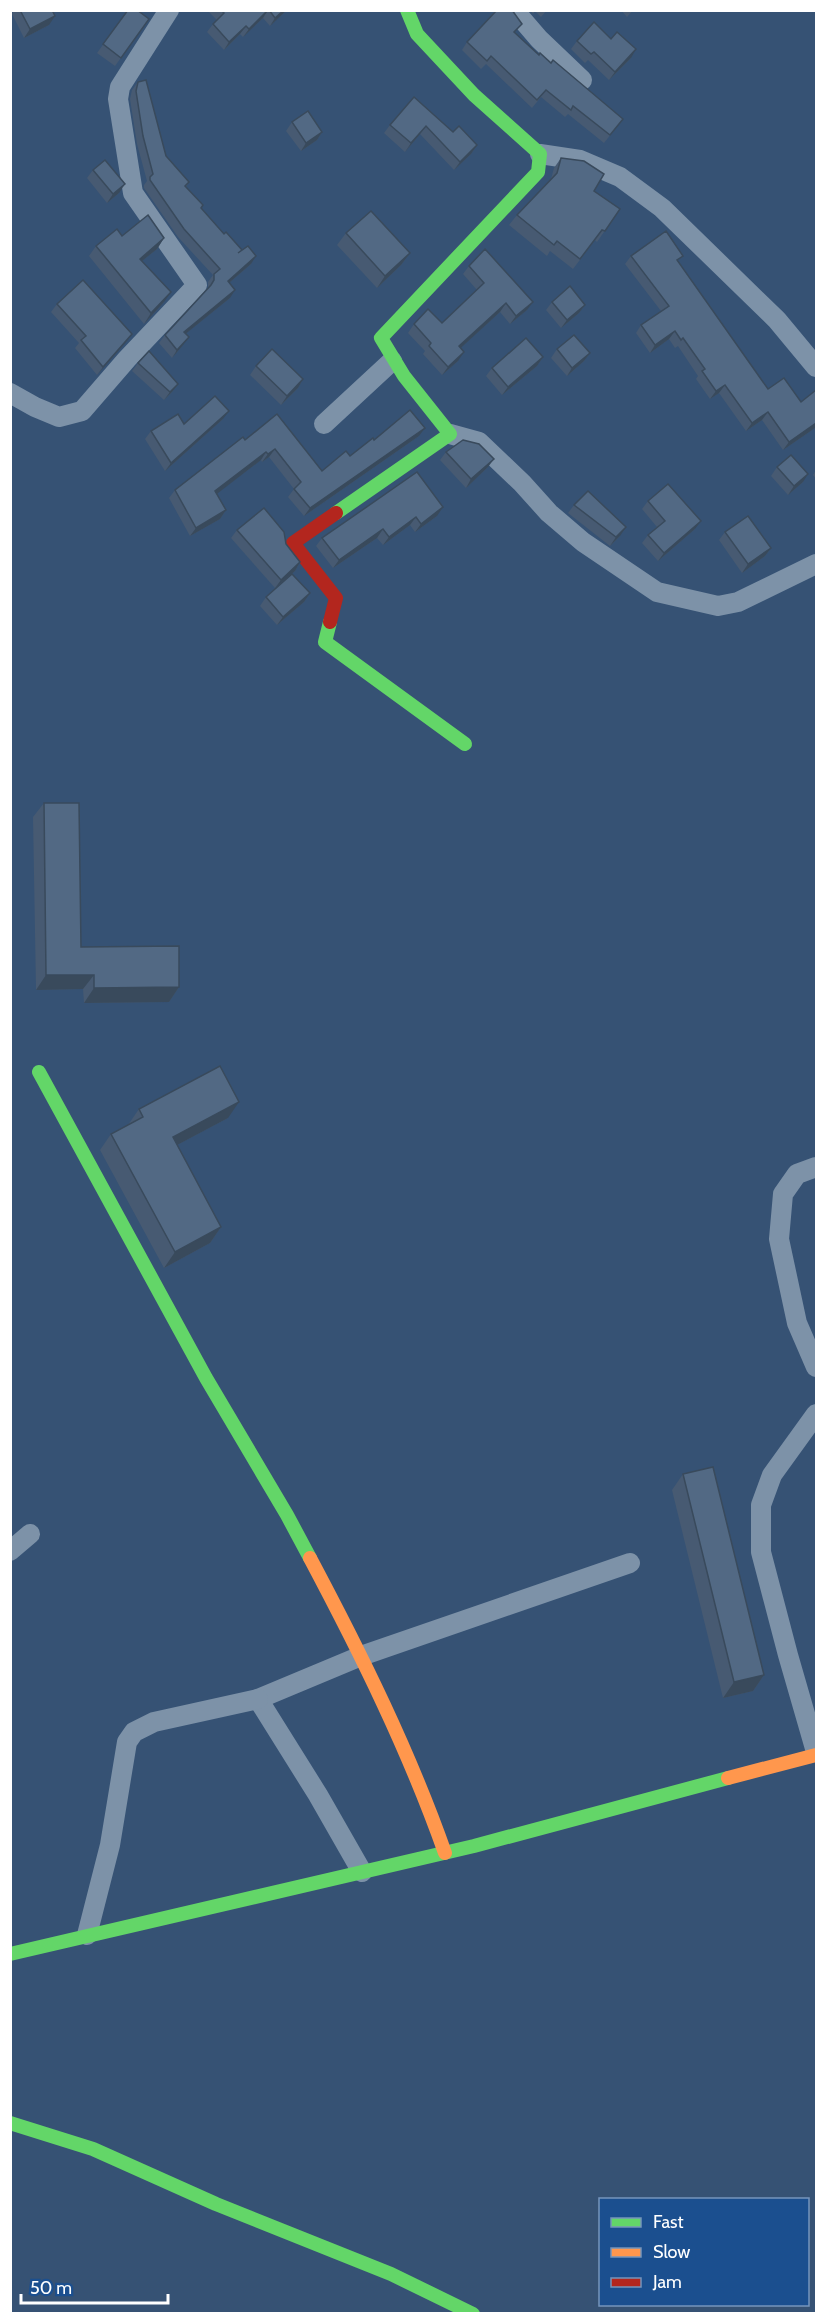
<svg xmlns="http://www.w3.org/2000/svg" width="827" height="2324" viewBox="0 0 827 2324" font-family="Cabin,sans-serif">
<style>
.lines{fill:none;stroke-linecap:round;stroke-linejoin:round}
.street{stroke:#7d92a8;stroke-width:20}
.fast{stroke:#63d668;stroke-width:14}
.slow{stroke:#ff974d;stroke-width:14}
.jam{stroke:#b3261e;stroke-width:14}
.wall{fill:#475a72}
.shaded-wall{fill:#394a5c}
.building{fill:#526984;stroke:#394a5c;stroke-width:1.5}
</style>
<rect width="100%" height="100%" fill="#365274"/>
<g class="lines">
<g class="street">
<polyline points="514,10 539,39 582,80"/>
<polyline points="540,154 580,160 620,177 662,208 777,320 816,367"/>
<polyline points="10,393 35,407 59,417 82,411 127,359 197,285 133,193 118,99 120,87 169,10"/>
<polyline points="324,424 392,361"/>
<polyline points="450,434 479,442 522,483 549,513 583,542 657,592 718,606 738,602 816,564"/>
<polyline points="816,1167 797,1174 783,1194 779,1239 797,1323 816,1367"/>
<polyline points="816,1414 772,1475 761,1505 761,1552 788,1655 816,1752"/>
<polyline points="10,1551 30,1534"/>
<polyline points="362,1872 318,1795 258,1699 361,1656 630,1563"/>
<polyline points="87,1935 110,1845 127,1742 134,1732 154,1722 258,1699"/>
</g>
<g class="fast">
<polyline points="336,513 450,434 404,376 381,338 538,172 540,154 474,95 417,34 407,10"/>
<polyline points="330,622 325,642 465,744"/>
<polyline points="39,1072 206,1378 287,1515 310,1558"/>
<polyline points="10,1954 474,1846 728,1778"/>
<polyline points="10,2123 93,2149 216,2204 391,2274 473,2314"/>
</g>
<g class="slow">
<path d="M310 1558C361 1654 409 1751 445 1853"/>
<polyline points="728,1778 816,1755"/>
</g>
<polyline class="jam" points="330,622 336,598 293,543 336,513"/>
</g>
<g class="wall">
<polygon points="14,10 52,10 49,25 24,38 12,14"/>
<polygon points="128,10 149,19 115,66 97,53"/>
<polygon points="207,10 287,10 270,26 263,18 243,37 240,34 224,50 207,32 213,24 217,20"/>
<polygon points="530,10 547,10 541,17 535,11 533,14"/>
<polygon points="621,10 633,10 627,17"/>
<polygon points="515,33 539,55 623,119 604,143 568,114 565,117 541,97 532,108 486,64 481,69 462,50 467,42"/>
<polygon points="577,41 631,58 609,80 588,60 585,63 571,49"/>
<polygon points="138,82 166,156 189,182 186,187 203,205 201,208 251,264 229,283 230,298 185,334 183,345 172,358 159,343 165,335 208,288 208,282 213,275 178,237 144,188 144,185 147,181 137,144 130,99 132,90"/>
<polygon points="414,97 453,132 477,145 471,154 454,170 420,134 405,152 384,133 390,125"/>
<polygon points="292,122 322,132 317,140 301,151 286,131"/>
<polygon points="561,158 594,191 620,209 597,242 595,240 573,269 550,251 547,256 509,225 517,215 551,179 554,168"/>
<polygon points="93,170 119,193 107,203 87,178"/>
<polygon points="346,233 410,253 401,265 377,288 337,245"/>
<polygon points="122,236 164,238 157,249 142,261 164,302 144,324 89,256 96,246"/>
<polygon points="631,256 679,262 768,389 801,402 816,390 816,431 815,428 783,450 762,420 746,431 719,393 710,399 696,379 698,376 678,346 675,348 669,339 650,353 636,333 641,325 661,311 625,264"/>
<polygon points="469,266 527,310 510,324 500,312 460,348 458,361 442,375 423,354 425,351 408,333 414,324 442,323 477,290 463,274"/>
<polygon points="552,302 585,305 579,313 561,328 546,310"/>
<polygon points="57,304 132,334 126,342 97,375 75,348 79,343 51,312"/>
<polygon points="557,349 590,353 584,361 567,376 551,358"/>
<polygon points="543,357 537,366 502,395 486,376 492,368"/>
<polygon points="138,363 178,384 172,392 164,400 132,371"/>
<polygon points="256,366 303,379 298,388 281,405 250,375"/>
<polygon points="277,414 322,471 350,456 374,440 419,436 304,516 288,497 294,489 269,457 262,462 261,460 216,494 226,510 220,519 190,536 169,498 175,490 245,440"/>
<polygon points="223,419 165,471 145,439 151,431 184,424"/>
<polygon points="446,452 488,467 466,488 440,460"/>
<polygon points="777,467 803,482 788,495 771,476"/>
<polygon points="816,470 816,479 813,475"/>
<polygon points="417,472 437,516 415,532 410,525 383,545 377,538 333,568 316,546 322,538"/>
<polygon points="648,501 695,529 658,561 642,543 648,535 657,527 642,509"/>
<polygon points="574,505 620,536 610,546 568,513"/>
<polygon points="237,530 286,544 300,562 295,571 275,588 231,538"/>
<polygon points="725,532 771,548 765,556 742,573 719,540"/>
<polygon points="310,593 304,602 277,625 260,606 266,597"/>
<polygon points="44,803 81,947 179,987 169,1002 84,1003 83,989 36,990 33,817"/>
<polygon points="139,1109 228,1118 177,1145 221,1227 210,1243 164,1268 100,1150 111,1134 128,1125"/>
<polygon points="683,1474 764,1675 753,1691 723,1698 672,1490"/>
</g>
<g class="shaded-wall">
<polygon points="268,10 263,18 243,37 249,29"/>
<polygon points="284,10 287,10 270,26 275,18"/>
<polygon points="55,16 49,25 24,38 30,29"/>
<polygon points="246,26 240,34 224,50 229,42"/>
<polygon points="636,49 631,58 609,80 615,72"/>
<polygon points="426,126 420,134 405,152 411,143"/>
<polygon points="322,132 317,140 301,151 306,143"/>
<polygon points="477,145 471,154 454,170 460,162"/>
<polygon points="125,184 119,193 107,203 113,194"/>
<polygon points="164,238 157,249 132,269 140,259"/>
<polygon points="410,253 401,265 377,288 385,276"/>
<polygon points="256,256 251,264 222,289 228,281"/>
<polygon points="235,290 230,298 178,340 184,332"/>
<polygon points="171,292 164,302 144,324 151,313"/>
<polygon points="533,302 527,310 510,324 516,316"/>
<polygon points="506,303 500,312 453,355 459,346"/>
<polygon points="585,305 579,313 561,328 567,320"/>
<polygon points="675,331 669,339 650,353 655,345"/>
<polygon points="132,334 126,342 97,375 103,367"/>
<polygon points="189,337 183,345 172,358 177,350"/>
<polygon points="464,352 458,361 442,375 448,367"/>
<polygon points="590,353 584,361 567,376 572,368"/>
<polygon points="543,357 537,366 502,395 508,387"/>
<polygon points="303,379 298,388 281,405 287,396"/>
<polygon points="178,384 172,392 164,400 170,392"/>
<polygon points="725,385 719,393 710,399 716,391"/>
<polygon points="229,411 223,419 165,471 171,463"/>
<polygon points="768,412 762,420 746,431 752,423"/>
<polygon points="816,423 816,426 815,428 783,450 789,442"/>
<polygon points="425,428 419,436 304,516 310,508"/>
<polygon points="275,449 269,457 262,462 268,454"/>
<polygon points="266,452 261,460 209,500 215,491"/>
<polygon points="494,459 488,467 466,488 471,479"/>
<polygon points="808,474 803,482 788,495 794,486"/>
<polygon points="443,507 437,516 415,532 421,524"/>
<polygon points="226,510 220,519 190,536 196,528"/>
<polygon points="416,517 410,525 383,545 389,537"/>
<polygon points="701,521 695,529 658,561 664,553"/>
<polygon points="626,527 620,536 610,546 616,537"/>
<polygon points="383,529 377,538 333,568 339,560"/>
<polygon points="771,548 765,556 742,573 748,564"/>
<polygon points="300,562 295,571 275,588 281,580"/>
<polygon points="310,593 304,602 277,625 283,617"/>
<polygon points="46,975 94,975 83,989 36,990"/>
<polygon points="179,987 169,1002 84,1003 94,988"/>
<polygon points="239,1102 228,1118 162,1153 173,1137"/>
<polygon points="221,1227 210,1243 164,1268 175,1252"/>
<polygon points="764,1675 753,1691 723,1698 734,1682"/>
</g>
<g class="building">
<polygon points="20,10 52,10 55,16 30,29"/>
<polygon points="128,10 137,10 149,19 121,58 103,44"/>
<polygon points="221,10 268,10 249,29 246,26 229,42 213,24 224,13"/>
<polygon points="269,10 284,10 275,18"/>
<polygon points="497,10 512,10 522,24 514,32 539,55 540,53 551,63 553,60 623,119 610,135 573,106 571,110 546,90 537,100 491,56 487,61 467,42"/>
<polygon points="594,22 611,39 617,32 636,49 615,72 594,52 591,54 577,41"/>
<polygon points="146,80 166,156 189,182 185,186 203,205 201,208 224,234 226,232 242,250 238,253 248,246 256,256 228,281 235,290 184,332 189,337 177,350 165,335 211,285 214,280 214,274 220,269 184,229 150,180 150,177 153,174 143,136 136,91 138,82"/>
<polygon points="414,97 453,132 459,126 477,145 460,162 426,126 411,143 390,125"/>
<polygon points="308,111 322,132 306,143 292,122"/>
<polygon points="561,158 584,161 604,174 594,191 620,209 605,231 602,230 580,259 557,241 554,245 517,215 557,173"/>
<polygon points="105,160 125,184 113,194 93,170"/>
<polygon points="371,211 410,253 385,276 346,233"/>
<polygon points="148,215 164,238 140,259 171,292 151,313 96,246 117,229 122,236"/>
<polygon points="666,231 683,256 677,260 768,389 784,378 801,402 816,390 816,423 789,442 768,412 752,423 725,385 716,391 702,371 705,369 683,338 681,340 675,331 655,345 641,325 669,306 631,256"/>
<polygon points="485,249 533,302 516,316 506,303 459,346 464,352 448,367 429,346 431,343 414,324 428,309 442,323 484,283 469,266"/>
<polygon points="83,280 132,334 103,367 81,340 86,336 57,304"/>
<polygon points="570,286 585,305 567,320 552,302"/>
<polygon points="574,335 590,353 572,368 557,349"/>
<polygon points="526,338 543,357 508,387 492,368"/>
<polygon points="272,349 303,379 287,396 256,366"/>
<polygon points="149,351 178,384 170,392 138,363"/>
<polygon points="215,396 229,411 171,463 151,431 178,414 184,424"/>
<polygon points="410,410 425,428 310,508 294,489 301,482 275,449 268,454 266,452 215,491 226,510 196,528 175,490 243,437 245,440 277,414 322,471 346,451 350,456 373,438 374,440"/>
<polygon points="463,440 479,444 494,459 471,479 446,452"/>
<polygon points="791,455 808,474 794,486 777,467"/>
<polygon points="417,472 443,507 421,524 416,517 389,537 383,529 339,560 322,538"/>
<polygon points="668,484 701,521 664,553 648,535 665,521 648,501"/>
<polygon points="588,491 626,527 616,537 574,505"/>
<polygon points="264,508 284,532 286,544 300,562 281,580 237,530"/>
<polygon points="748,516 771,548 748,564 725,532"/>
<polygon points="292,574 310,593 283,617 266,597"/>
<polygon points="44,803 79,803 81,947 179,946 179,987 94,988 94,975 46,975"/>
<polygon points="220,1066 239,1102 173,1137 221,1227 175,1252 111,1134 143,1117 139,1109"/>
<polygon points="713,1467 764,1675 734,1682 683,1474"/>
</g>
<rect width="827" height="2324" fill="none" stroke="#ffffff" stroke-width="24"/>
<rect x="599" y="2198" width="210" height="108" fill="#1b4f8f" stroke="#7695bc" stroke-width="1.5"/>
<rect x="611" y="2218" width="30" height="9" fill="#63d668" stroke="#7695bc" stroke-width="1.5"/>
<text x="653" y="2228" font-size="18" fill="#ffffff">Fast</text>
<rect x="611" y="2248" width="30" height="9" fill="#ff974d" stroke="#7695bc" stroke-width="1.5"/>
<text x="653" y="2258" font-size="18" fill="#ffffff">Slow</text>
<rect x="611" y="2278" width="30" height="9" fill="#b3261e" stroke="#7695bc" stroke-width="1.5"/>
<text x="653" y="2288" font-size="18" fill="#ffffff">Jam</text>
<path d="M21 2294v9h147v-9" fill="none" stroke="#ffffff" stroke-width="3"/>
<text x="30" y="2294" font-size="18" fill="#ffffff" stroke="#1b4f8f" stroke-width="4.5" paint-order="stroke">50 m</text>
</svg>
